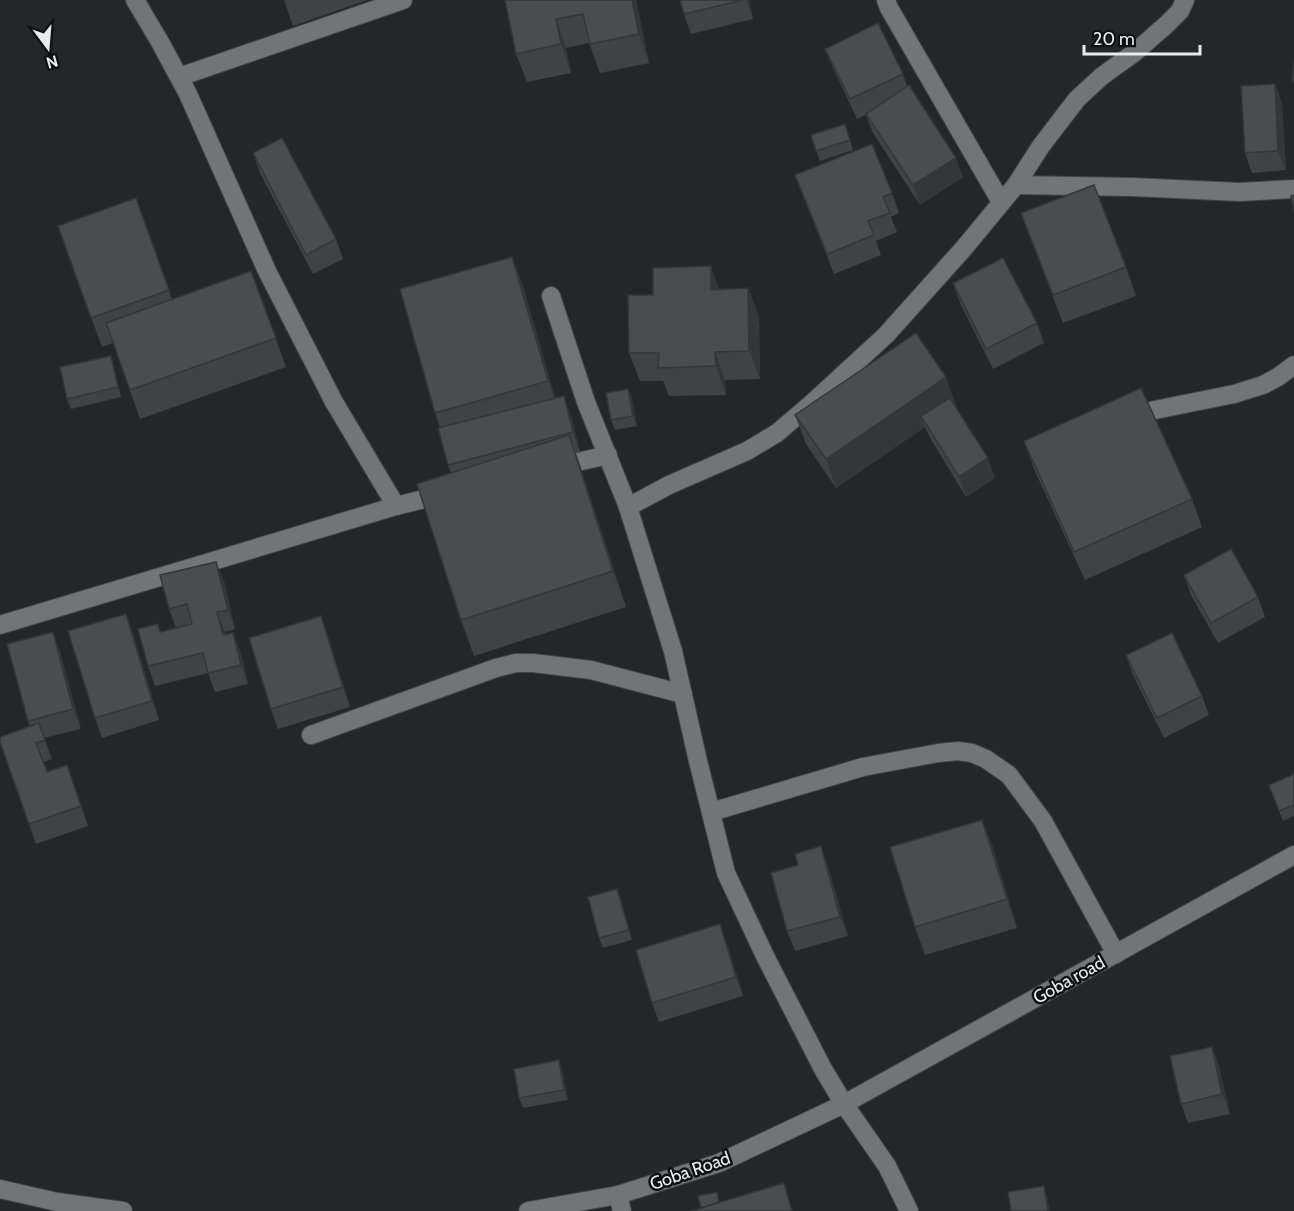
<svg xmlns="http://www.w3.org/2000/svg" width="1294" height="1211" viewBox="0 0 1294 1211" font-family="Cabin,sans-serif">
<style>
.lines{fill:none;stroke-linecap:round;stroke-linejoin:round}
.street-casing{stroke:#424546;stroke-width:20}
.secondary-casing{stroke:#424546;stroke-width:20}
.street{stroke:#717577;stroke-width:18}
.secondary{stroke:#717577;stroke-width:18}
.wall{fill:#404245}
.shaded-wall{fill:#343638}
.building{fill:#4a4d50;stroke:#343638;stroke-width:1.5}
.labels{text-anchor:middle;stroke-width:5;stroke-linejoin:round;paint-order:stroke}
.street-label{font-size:18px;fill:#e9ebec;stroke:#0f1011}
</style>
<rect width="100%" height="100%" fill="#242729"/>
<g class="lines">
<defs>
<g id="street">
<polyline points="135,0 160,42 188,94 267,271 334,402 396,506"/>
<polyline points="886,0 889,8 1001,202"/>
<polyline points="179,77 403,0"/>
<polyline points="1016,185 1133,187 1239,192 1294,189"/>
<polyline points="551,296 586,402 628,507 673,651 698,761 726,873 765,956 823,1069 844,1104 887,1166 909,1211"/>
<polyline points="1140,413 1234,394 1263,385 1278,377 1294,365"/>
<polyline points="556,467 608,455"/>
<polyline points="628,507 669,485 747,451 777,433 811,404 886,335 964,248 1016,185 1041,146 1077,99 1102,76 1134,53 1166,25 1180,11 1185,0"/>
<polyline points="0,625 396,506 444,494"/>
<polyline points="311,735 496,668 516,663 533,663 591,670 683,694"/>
<polyline points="711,812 863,767 938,753 958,751 972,753 986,759 1009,775 1043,821 1116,954"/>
<polyline points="0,1189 57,1202 123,1211"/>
<polyline points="618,1195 622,1211"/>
</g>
<polyline id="secondary" points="528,1211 618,1195 719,1163 844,1104 1294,855"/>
</defs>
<use href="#street" class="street-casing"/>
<use href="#secondary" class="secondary-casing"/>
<use href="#street" class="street"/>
<use href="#secondary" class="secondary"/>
</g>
<g class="wall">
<polygon points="284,0 367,0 293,26"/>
<polygon points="505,0 636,0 649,63 600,73 589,43 566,48 571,73 527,82 516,54"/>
<polygon points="680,0 749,0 753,19 691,34 684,14"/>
<polygon points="825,49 903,74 907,86 963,177 920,205 873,133 866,115 857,119 833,68"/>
<polygon points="1282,103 1286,170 1252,173 1245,153"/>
<polygon points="845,124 853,150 820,161 811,135"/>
<polygon points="253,153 336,239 343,259 313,274 260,173"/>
<polygon points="795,175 892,193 899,213 891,217 897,232 876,241 881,255 834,274"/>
<polygon points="136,198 172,299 251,271 286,367 140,419 113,343 102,347 58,226"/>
<polygon points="1021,213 1126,267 1136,296 1063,323"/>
<polygon points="512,257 523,286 555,398 571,416 580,452 576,453 626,607 474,656 461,620 451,473 448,465 440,428 435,413"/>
<polygon points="953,283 1037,323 1044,343 993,369 960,303"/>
<polygon points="748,288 759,317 760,379 725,380 726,395 669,396 663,381 640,381 629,353 653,295 719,289"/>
<polygon points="114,366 121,397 71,409 67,399"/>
<polygon points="628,389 632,399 637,426 615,430 611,420"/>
<polygon points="956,405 955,406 995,478 966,497 929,436 925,427 836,488 806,444 795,415"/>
<polygon points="1024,441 1192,499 1202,527 1085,580 1034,469"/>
<polygon points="1184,575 1258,597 1265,617 1218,643 1191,595"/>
<polygon points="224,581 235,629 225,632 225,635 241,653 248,684 215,692 208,673 155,686 148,666 158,624 161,632 176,628 169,609"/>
<polygon points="53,632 60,652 81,729 44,738 52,759 44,762 47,772 67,765 88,826 36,844 0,742 30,727 28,721"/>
<polygon points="133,633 159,720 102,738 95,718"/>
<polygon points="328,636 350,707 278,729 271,709"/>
<polygon points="1126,655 1202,696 1209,715 1164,738 1133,675"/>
<polygon points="1294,774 1294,816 1283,821 1269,785"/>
<polygon points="982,820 993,848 1017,928 925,955 915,927"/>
<polygon points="828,866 848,936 795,951 787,931"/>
<polygon points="621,899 632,940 603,948 599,938"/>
<polygon points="720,924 727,944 743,996 659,1022 652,1003"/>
<polygon points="1212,1047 1219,1066 1230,1114 1188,1123 1181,1104"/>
<polygon points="562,1070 568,1100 523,1108 519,1098"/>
</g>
<g class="shaded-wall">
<polygon points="632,0 636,0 649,63 639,34"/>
<polygon points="746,0 749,0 753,19"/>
<polygon points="556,19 566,48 571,73 561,44"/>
<polygon points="1275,84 1282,103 1286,170 1278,151"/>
<polygon points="956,158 963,177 920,205 913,185"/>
<polygon points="512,257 523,286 558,410 548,381"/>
<polygon points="711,266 721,295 711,290"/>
<polygon points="748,288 759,317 760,379 749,351"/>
<polygon points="715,352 725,380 726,395 716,366"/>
<polygon points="111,356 114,366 121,397 118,387"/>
<polygon points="946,377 956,405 927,425 921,416 925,427 836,488 826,459"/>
<polygon points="628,389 632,399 637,426 633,416"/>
<polygon points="564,396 571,416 580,452 573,432"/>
<polygon points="569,435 582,471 626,607 613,571"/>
<polygon points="988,458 995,478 966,497 959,477"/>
<polygon points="216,562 224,581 235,629 228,610"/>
<polygon points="217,612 225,632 230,655 223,635"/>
<polygon points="126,614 133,633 159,720 152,701"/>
<polygon points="321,616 328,636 350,707 343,687"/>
<polygon points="53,632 60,652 81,729 73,709"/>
<polygon points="233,633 241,653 248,684 241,665"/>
<polygon points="982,820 993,848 1017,928 1007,899"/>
<polygon points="821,846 828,866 848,936 840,917"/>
<polygon points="617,889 621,899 632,940 629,930"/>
<polygon points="720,924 727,944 743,996 736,977"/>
<polygon points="1212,1047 1219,1066 1230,1114 1222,1094"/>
<polygon points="559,1060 562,1070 568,1100 564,1090"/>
<polygon points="1044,1186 1047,1196 1050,1211 1048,1211"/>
</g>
<g class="building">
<polygon points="505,0 632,0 639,34 590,44 583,14 556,19 561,44 516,54"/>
<polygon points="680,0 743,0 684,14"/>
<polygon points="878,23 903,74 850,99 825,49"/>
<polygon points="1294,61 1294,82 1292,82"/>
<polygon points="1275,84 1278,151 1245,153 1241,86"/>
<polygon points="909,85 956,158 913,185 866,114"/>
<polygon points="845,124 850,140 816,151 811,135"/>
<polygon points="282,138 336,239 306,255 253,153"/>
<polygon points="872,144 892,193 883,197 890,213 868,221 874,235 827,254 795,175"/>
<polygon points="1094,185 1126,267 1053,295 1021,213"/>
<polygon points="1294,195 1294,213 1291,196"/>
<polygon points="136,198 169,290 91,318 58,226"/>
<polygon points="512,257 548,381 435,413 400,289"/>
<polygon points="1003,258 1037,323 986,349 953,283"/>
<polygon points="711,266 711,290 748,288 749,351 715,352 716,366 658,368 659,353 629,353 628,295 653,295 653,268"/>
<polygon points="251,271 276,338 130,390 106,323"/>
<polygon points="916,333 946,377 826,459 795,415"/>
<polygon points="111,356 118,387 67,399 60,367"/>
<polygon points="1141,388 1192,499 1074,552 1024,441"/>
<polygon points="628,389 633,416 611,420 606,393"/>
<polygon points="564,396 573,432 448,465 438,428"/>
<polygon points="950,398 988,458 959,477 921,416"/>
<polygon points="569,435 613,571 461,620 417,484"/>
<polygon points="1231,549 1258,597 1211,623 1184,575"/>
<polygon points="216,562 228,610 217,612 223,635 233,633 241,665 208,673 203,653 148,666 138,629 158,624 160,632 192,624 187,604 169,609 160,575"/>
<polygon points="126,614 152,701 95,718 68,631"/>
<polygon points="321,616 343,687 271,709 249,638"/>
<polygon points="53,632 73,709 28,721 7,644"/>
<polygon points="1172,633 1202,696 1157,718 1126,655"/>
<polygon points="39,723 45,740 36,743 47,772 67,765 81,806 29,824 0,742 0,737"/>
<polygon points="1294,774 1294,805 1279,811 1269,785"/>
<polygon points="982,820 1007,899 915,927 890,847"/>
<polygon points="821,846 840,917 787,931 771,873 798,865 795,854"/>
<polygon points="617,889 629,930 599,938 588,897"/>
<polygon points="720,924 736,977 652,1003 636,950"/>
<polygon points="1212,1047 1222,1094 1181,1104 1170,1056"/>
<polygon points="559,1060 564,1090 519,1098 514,1069"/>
<polygon points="784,1183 792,1211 691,1211"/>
<polygon points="1044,1186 1048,1211 1011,1211 1008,1192"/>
<polygon points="717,1192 719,1202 701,1208 698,1196"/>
</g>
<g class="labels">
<g class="street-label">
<text transform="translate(1069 980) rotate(-29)" y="6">Goba road</text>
<text transform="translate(690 1171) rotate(-19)" y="6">Goba Road</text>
</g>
</g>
<g transform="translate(48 48) rotate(164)" stroke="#0f1011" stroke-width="4.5" paint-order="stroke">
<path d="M0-4.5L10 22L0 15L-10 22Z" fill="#e9ebec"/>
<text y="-9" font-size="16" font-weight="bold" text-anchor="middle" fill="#e9ebec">N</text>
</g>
<path d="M1084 45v9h116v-9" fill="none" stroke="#e9ebec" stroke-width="3"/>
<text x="1093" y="45" font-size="18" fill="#e9ebec" stroke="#0f1011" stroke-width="4.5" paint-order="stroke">20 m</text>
</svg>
